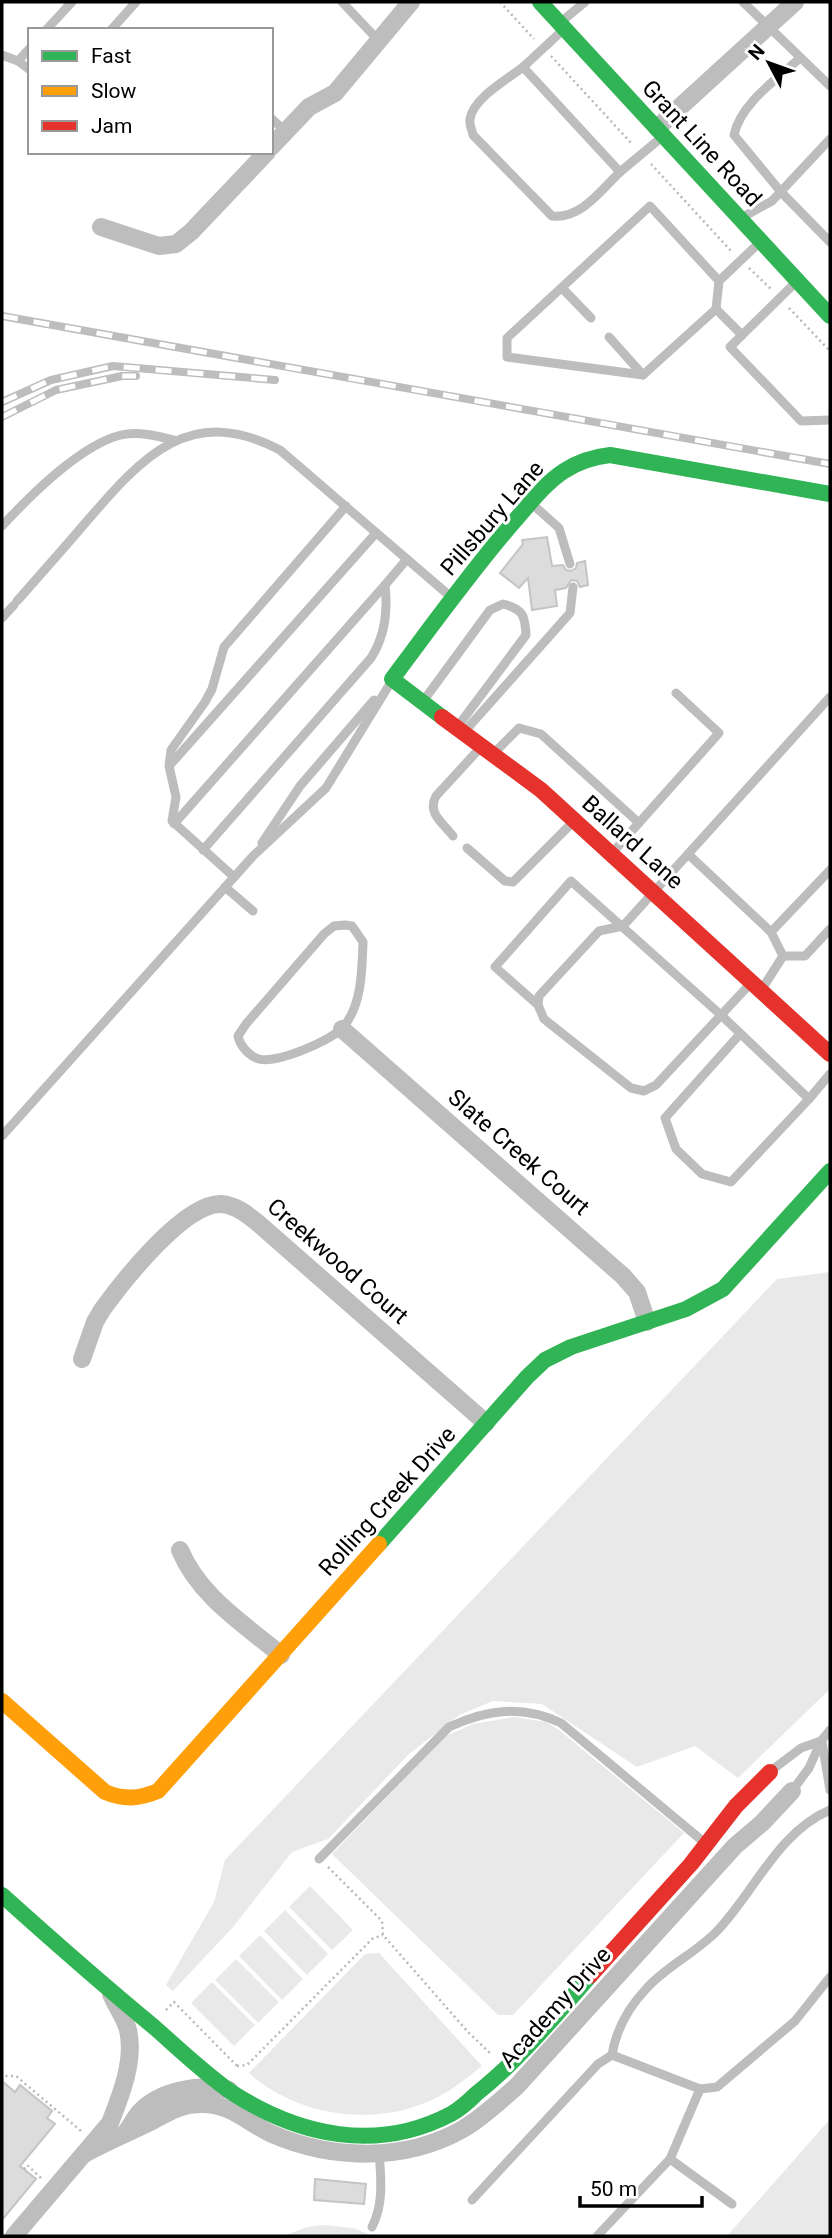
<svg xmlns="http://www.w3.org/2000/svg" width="832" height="2238" viewBox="0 0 832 2238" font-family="Roboto,sans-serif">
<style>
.green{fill:#e9e9e9}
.building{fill:#dcdcdc;stroke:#c4c4c4;stroke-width:2}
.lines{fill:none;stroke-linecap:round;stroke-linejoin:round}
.path{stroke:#b8b8b8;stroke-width:2.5;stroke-dasharray:2 3.5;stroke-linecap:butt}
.lane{stroke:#bdbdbd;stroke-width:9}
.street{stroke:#bdbdbd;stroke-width:18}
.fast{stroke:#30b455;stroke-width:16}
.slow{stroke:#ff9f0a;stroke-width:16}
.jam{stroke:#e5322d;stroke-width:16}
.rail-casing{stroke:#bdbdbd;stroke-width:8}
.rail{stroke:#fff;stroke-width:5;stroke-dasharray:16;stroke-linecap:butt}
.labels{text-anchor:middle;stroke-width:6;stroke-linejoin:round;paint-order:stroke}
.street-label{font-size:23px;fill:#000;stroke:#fff}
</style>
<rect width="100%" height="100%" fill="#fff"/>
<g class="green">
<polygon points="830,1272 830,1689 738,1778 695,1746 637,1767 542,1704 493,1701 459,1715 408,1755 328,1839 292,1852 233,1927 173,1991 166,1985 214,1902 225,1860 777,1279"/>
<polygon points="514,1717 546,1722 559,1730 684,1833 513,2015 498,2015 332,1854 446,1736 473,1724"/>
<polygon points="310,1886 353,1930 332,1950 289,1907"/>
<polygon points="285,1910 328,1954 307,1975 264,1931"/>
<polygon points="260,1935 303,1979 282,2000 239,1956"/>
<path d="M379 1953 482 2066C463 2081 445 2096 422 2104 365 2126 294 2114 249 2073L365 1954Z"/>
<polygon points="236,1959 279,2002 258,2023 215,1980"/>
<polygon points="212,1982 255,2025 234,2046 191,2003"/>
<polygon points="830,2119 830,2236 727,2236"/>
<polygon points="323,2225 353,2228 373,2236 284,2236 307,2227"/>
</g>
<g class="building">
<polygon points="547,537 552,566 563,565 566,570 571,571 576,568 577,563 585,561 588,585 580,587 577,581 571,580 566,588 555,590 557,606 532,610 528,578 519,588 500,573 523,544 522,540"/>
<polygon points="2,2081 15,2092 20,2085 52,2111 47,2118 55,2124 20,2166 36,2179 2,2220"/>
<polygon points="315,2179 366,2184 364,2204 314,2200"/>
</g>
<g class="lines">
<g class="path">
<polyline points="500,2 534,39"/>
<polyline points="551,56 632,144"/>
<polyline points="651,164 732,252"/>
<polyline points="749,268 772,290"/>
<polyline points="789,308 830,351"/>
<polyline points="328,1867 382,1921 383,1935 468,2032 492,2055"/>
<polyline points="166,2010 174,2002 237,2066"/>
<polyline points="237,2066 247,2065 372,1939 383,1935"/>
<polyline points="2,2080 5,2076 16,2076 81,2131"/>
<polyline points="24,2169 27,2165 42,2179"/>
</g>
<g class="lane">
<polyline points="342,2 378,40"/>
<polyline points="743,2 830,86"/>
<polyline points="562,21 585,2"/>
<polyline points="46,30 72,2"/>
<polyline points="111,30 136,2"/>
<polyline points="563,30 523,67 620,172 662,137"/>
<polyline points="2,55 18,61 30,48"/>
<path d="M800 58C777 79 740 104 734 135L781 192 830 242"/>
<polyline points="18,61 30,70"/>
<path d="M523 67C508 79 473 98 470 119 469 124 472 130 473 135L552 216C581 219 600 191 620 172"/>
<polyline points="271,118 286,132"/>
<polyline points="741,218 772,201 830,139"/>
<polyline points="719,281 716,309 643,375 507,357 507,338 650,206 719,281 760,242"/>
<polyline points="796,282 730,347 801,421 830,420"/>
<polyline points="562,288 591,318"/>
<polyline points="716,309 742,335"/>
<polyline points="609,337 643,375"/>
<polyline points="531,503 559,528 570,564"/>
<path d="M2 526C30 496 80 445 121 435 138 431 157 436 174 440"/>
<path d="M17 601C40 575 64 548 87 521 143 456 190 403 280 450L451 597"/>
<polyline points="2,618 14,605"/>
<path d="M424 700 490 610 503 604C523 609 525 615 526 635L458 726"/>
<polyline points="465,731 570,613 573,587"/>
<polyline points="494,753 519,728 541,734 639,823"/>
<polyline points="170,765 376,533"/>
<polyline points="174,824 385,585"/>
<path d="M453 836C442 822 427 813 436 796L481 747"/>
<polyline points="262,843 300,786 374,700"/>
<polyline points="467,848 505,881 513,882 572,823"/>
<path d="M203 850 371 658C385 636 388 611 385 585L407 559"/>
<polyline points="613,852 719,733 676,693"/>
<polyline points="688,854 771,932"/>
<polyline points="234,877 172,821 176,797 169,766 171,750 205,702 212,689 224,647 346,506"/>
<polyline points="225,887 253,911"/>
<path d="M345 925 352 926 363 942C362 970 362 1004 344 1026 333 1040 277 1064 259 1059 249 1056 240 1046 238 1036L246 1024 324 934 334 926Z"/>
<polyline points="783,956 805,956 830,929"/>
<polyline points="750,984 656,1085 644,1091 631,1088 544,1019 538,1005 539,996 599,931 623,926 830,697"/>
<polyline points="762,989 783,956 771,932 830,870"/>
<polyline points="538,1005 495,967 571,881 721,1015 809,1099 830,1074"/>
<polyline points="740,1034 665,1118 676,1149 702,1174 731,1182 809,1099"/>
<polyline points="2,1136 253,856 326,788 391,682"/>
<polyline points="822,1742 830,1790"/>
<polyline points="772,1770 801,1748 821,1741"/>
<polyline points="792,1791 809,1768 821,1741 830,1730"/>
<path d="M830 1810C778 1832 755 1891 717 1931 696 1953 666 1966 646 1989 629 2007 616 2030 612 2055L700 2089 717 2087 795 2021 830 1977"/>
<path d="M319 1859 449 1727C488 1709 522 1705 561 1723L705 1843"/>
<polyline points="670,2159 732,2204"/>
<polyline points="472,2200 598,2064 612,2055"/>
<path d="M372 2227C384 2204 381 2178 379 2151"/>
<polyline points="597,2236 670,2159 700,2089"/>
</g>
<g class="street">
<polyline points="657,128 795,2"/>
<polyline points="271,147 309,107 335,93 411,2"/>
<polyline points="101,227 159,246 176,244 191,232 267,152"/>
<polyline points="342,1029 623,1276 637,1292 647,1322"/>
<path d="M82 1359 95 1322 102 1310C123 1281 184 1203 221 1204 236 1205 248 1215 259 1224L486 1423"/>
<path d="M180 1550C199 1596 244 1624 281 1655"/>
<path d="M126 2132C131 2126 134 2119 139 2113 159 2090 201 2083 229 2090"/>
<path d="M84 2154C104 2143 125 2134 146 2124 165 2115 178 2104 200 2104 231 2103 246 2122 272 2134 332 2160 405 2162 463 2129 482 2118 500 2101 517 2086L735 1846 762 1823 792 1791"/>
<path d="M14 2236 110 2123C121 2095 135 2060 128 2030 125 2018 116 2006 111 1994"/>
</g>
<g class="fast">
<polyline points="540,2 830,316"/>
<path d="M442 717 392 679C431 627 469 574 511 525 528 506 544 484 564 471 579 461 593 457 610 455L830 494"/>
<polyline points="379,1544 527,1377 545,1360 571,1347 686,1309 723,1289 830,1171"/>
<path d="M2 1895C52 1940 102 1984 154 2027 179 2049 204 2073 231 2092 299 2136 377 2153 451 2114 460 2109 469 2101 476 2094 519 2060 554 2017 590 1976"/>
</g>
<path class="slow" d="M2 1701 105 1792C124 1800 139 1799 158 1791L379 1544"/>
<g class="jam">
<polyline points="442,717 541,790 830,1054"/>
<polyline points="590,1976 691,1864 736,1806 770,1772"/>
</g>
<defs>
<g id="rail">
<polyline points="2,316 830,464"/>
<polyline points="2,402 51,380 113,366 275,380"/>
<polyline points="2,417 56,390 122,376 136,376"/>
</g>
</defs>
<use href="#rail" class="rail-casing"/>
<use href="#rail" class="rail"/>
</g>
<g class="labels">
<g class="street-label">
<text transform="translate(702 143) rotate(47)" y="8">Grant Line Road</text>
<text transform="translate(492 518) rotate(-49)" y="8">Pillsbury Lane</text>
<text transform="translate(633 842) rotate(42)" y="8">Ballard Lane</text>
<text transform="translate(519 1152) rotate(41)" y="8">Slate Creek Court</text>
<text transform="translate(338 1261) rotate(41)" y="8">Creekwood Court</text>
<text transform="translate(387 1501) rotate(-48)" y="8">Rolling Creek Drive</text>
<text transform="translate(555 2007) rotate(-48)" y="8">Academy Drive</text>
</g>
</g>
<rect width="832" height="2238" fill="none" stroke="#000000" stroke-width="7"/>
<rect x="28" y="28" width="245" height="126" fill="#ffffff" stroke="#999999" stroke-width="2"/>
<rect x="42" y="51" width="35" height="10" fill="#30b455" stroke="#999999" stroke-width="2"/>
<text x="91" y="63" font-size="21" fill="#000000">Fast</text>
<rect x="42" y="86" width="35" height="10" fill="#ff9f0a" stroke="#999999" stroke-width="2"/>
<text x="91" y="98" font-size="21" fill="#000000">Slow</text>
<rect x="42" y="121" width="35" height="10" fill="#e5322d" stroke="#999999" stroke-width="2"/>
<text x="91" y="133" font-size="21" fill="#000000">Jam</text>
<g transform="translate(769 63) rotate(311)" stroke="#ffffff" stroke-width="5" paint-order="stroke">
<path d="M0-5L12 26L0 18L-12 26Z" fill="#000000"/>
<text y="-10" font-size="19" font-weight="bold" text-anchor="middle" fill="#000000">N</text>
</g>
<path d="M580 2196v10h122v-10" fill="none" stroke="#000000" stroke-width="3.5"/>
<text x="590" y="2196" font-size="21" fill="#000000" stroke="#ffffff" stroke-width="5" paint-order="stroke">50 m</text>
</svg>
